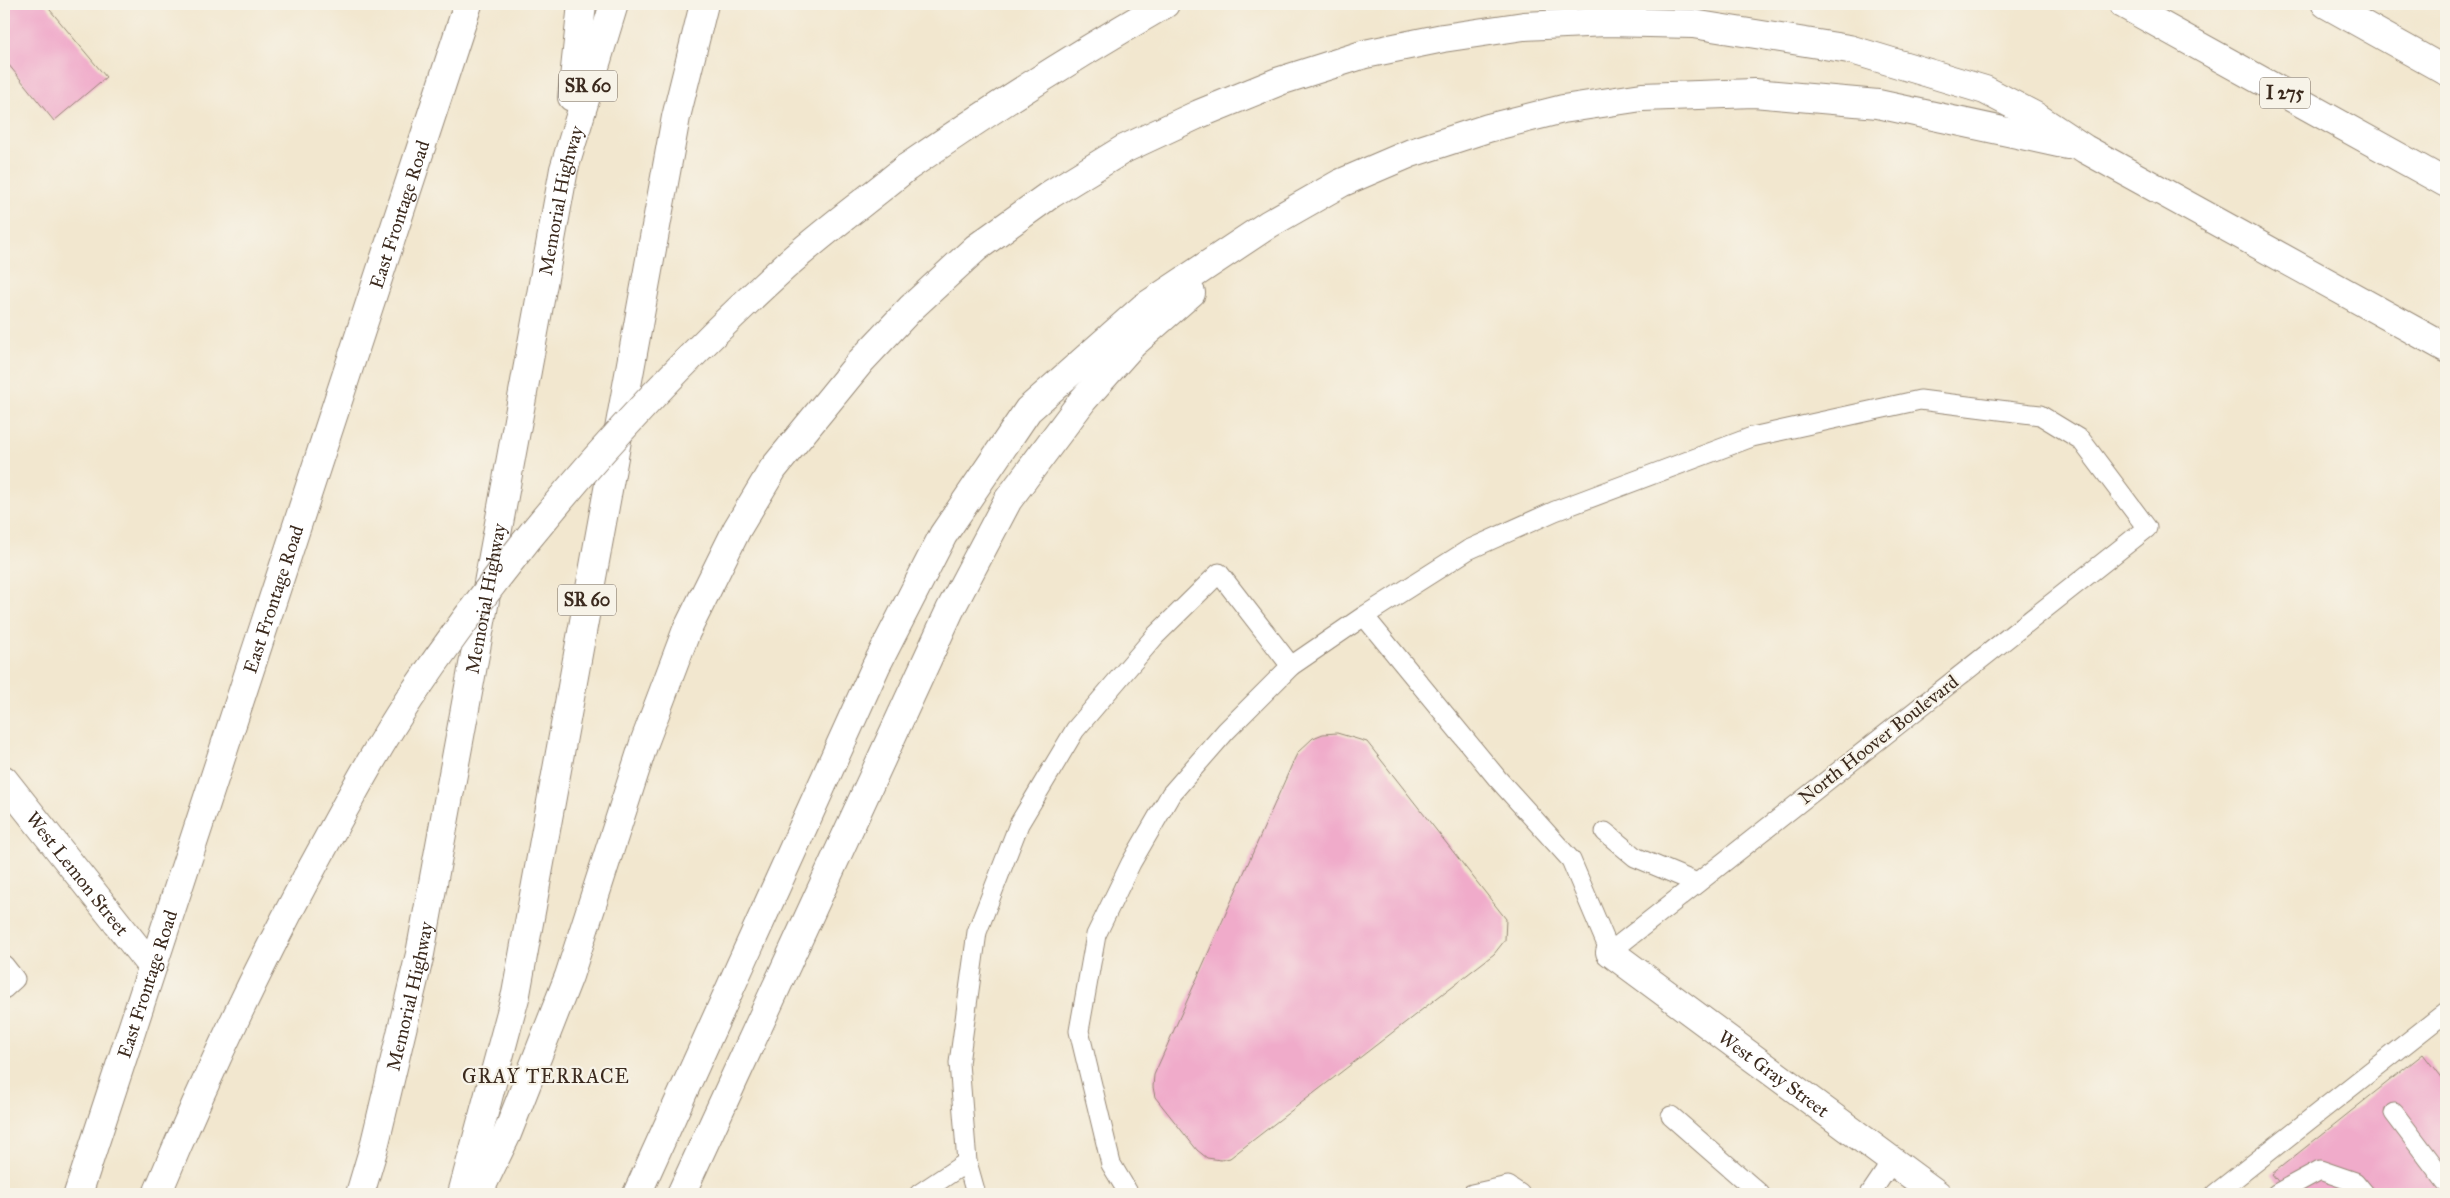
<svg xmlns="http://www.w3.org/2000/svg" width="2450" height="1198" viewBox="0 0 2450 1198" font-family="'IM FELL Great Primer',serif">
<style>
.building{fill:#f0abca}
.lines{fill:none;stroke-linecap:round;stroke-linejoin:round}
.service-casing{stroke:#968876;stroke-width:21}
.minor-casing{stroke:#968876;stroke-width:30}
.motorway-casing{stroke:#968876;stroke-width:30}
.service{stroke:#fff;stroke-width:19}
.minor{stroke:#fff;stroke-width:28}
.motorway{stroke:#fff;stroke-width:28}
.motorway-bridge-casing{stroke:#968876;stroke-width:30;stroke-linecap:butt}
.motorway-bridge{stroke:#fff;stroke-width:28}
.labels{text-anchor:middle;stroke-width:4.5;stroke-linejoin:round;paint-order:stroke}
.shield{fill:#f7f3e8;stroke:#73665b;stroke-width:1}
.shield-label{font-size:18px;font-weight:bold;fill:#3b2a1e}
.street-label{font-size:19px;fill:#3b2a1e;stroke:#f7f3e8}
.neighbourhood-label{font-size:20px;letter-spacing:1px;fill:#3b2a1e;stroke:#f7f3e8}
</style>
<rect width="100%" height="100%" fill="#f7f3e8"/>
<filter id="ink" filterUnits="userSpaceOnUse"><feTurbulence type="fractalNoise" baseFrequency=".02" numOctaves="2"/><feDisplacementMap in="SourceGraphic" scale="10" xChannelSelector="R" yChannelSelector="G"/><feConvolveMatrix kernelMatrix="1 2 1 2 8 2 1 2 1" color-interpolation-filters="sRGB"/></filter>
<filter id="wash" filterUnits="userSpaceOnUse"><feTurbulence type="fractalNoise" baseFrequency=".0096" numOctaves="4" result="noise"/><feDisplacementMap in="SourceGraphic" scale="20" xChannelSelector="R" yChannelSelector="G"/><feGaussianBlur stdDeviation="1.12" result="paint"/><feColorMatrix in="noise" values="0 0 0 0 0 0 0 0 0 0 0 0 0 0 0 0 0 1.4 0 .05"/><feComposite in="paint" operator="in"/></filter>
<g filter="url(#wash)">
<rect width="100%" height="100%" fill="#f2e7cf"/>
<g id="blocks">
<g class="building">
<polygon points="4,4 45,4 106,77 54,121 4,59"/>
<polygon points="1337,733 1367,742 1506,919 1505,940 1494,954 1230,1158 1221,1160 1207,1158 1197,1150 1155,1097 1153,1087 1154,1075 1294,760 1298,752 1313,738 1323,734"/>
<polygon points="2423,1054 2446,1084 2446,1194 2288,1194 2272,1174"/>
</g>
</g>
</g>
<g filter="url(#ink)">
<use href="#blocks" fill-opacity="0" stroke="#968876" stroke-width="1"/>
<g class="lines">
<defs>
<g id="service">
<polyline points="1605,832 1635,857 1697,883"/>
<polyline points="4,965 15,979 4,989"/>
<polyline points="2394,1113 2446,1182"/>
<polyline points="1671,1116 1760,1194"/>
<polyline points="967,1162 976,1194"/>
<polyline points="919,1194 967,1162 959,1063 977,932 1019,824 1075,730 1155,636 1219,573 1291,666"/>
<polyline points="1129,1194 1111,1164 1079,1031 1096,935 1131,863 1171,794 1226,731 1291,666 1364,616 1468,550 1555,511 1752,437 1920,400 2040,415 2081,440 2147,528 1610,952 1571,860 1497,778 1364,616"/>
<polyline points="1472,1194 1508,1186 1520,1194"/>
<polyline points="1870,1194 1893,1160"/>
<polyline points="2215,1194 2446,1012"/>
<polyline points="2276,1194 2320,1170 2355,1182 2365,1194"/>
</g>
<g id="minor">
<path id="s1" d="M4 780 152 967"/>
<path id="s2" d="M1610 952 1937 1194"/>
<path id="s3" d="M78 1194 468 4"/>
</g>
<g id="motorway">
<polyline points="2123,4 2446,183"/>
<polyline points="2326,4 2446,71"/>
<polyline points="572,97 582,4"/>
<path d="M906 168C990 110 1076 55 1165 4"/>
<path d="M157 1194C202 1086 252 980 307 877"/>
<path id="s4" d="M360 1194 374 1147 420 954 564 169 614 4"/>
<polyline points="462,1194 516,994 676,117 704,4"/>
<polyline points="478,1194 507,1134 569,976 644,743 686,632 737,529 773,469 861,361 911,308 976,248 1051,194 1124,149 1199,114 1280,81 1365,54 1443,38 1524,26 1606,22 1693,24 1849,49 1985,90 2035,116 2085,149 2446,348"/>
<polyline points="637,1194 876,666 943,535 1028,410 1143,308 1269,224 1341,183 1411,153 1488,128 1563,109 1642,97 1754,93 1878,104 2068,145"/>
<polyline points="681,1194 950,610 1008,500 1083,400 1133,344 1191,293"/>
</g>
</defs>
<use href="#service" class="service-casing"/>
<use href="#minor" class="minor-casing"/>
<use href="#motorway" class="motorway-casing"/>
<use href="#service" class="service"/>
<use href="#minor" class="minor"/>
<use href="#motorway" class="motorway"/>
<defs>
<path id="motorway-bridge" d="M307 877C340 817 372 755 410 698 517 540 642 397 782 269 821 233 865 202 906 168"/>
</defs>
<use href="#motorway-bridge" class="motorway-bridge-casing"/>
<use href="#motorway-bridge" class="motorway-bridge"/>
</g>
</g>
<g class="labels">
<g class="shield">
<rect x="559" y="70.5" width="58" height="31" rx="4"/>
<rect x="2260" y="77.5" width="50" height="31" rx="4"/>
<rect x="558" y="584.5" width="58" height="31" rx="4"/>
</g>
<g class="shield-label">
<text x="588" y="92">SR 60</text>
<text x="2285" y="99">I 275</text>
<text x="587" y="606">SR 60</text>
</g>
<g class="street-label">
<text dy="7" stroke="none"><textPath href="#s4" startOffset="1014">Memorial Highway</textPath></text>
<text dy="7" stroke="none"><textPath href="#s3" startOffset="1031">East Frontage Road</textPath></text>
<text dy="7" stroke="none"><textPath href="#s4" startOffset="609">Memorial Highway</textPath></text>
<text dy="7" stroke="none"><textPath href="#s3" startOffset="626">East Frontage Road</textPath></text>
<text transform="translate(1878 739) rotate(-38)" y="7">North Hoover Boulevard</text>
<text dy="7" stroke="none"><textPath href="#s1" startOffset="119">West Lemon Street</textPath></text>
<text dy="7" stroke="none"><textPath href="#s3" startOffset="221">East Frontage Road</textPath></text>
<text dy="7" stroke="none"><textPath href="#s4" startOffset="204">Memorial Highway</textPath></text>
<text dy="7" stroke="none"><textPath href="#s2" startOffset="204">West Gray Street</textPath></text>
</g>
<g class="neighbourhood-label">
<text x="546" y="1083">GRAY TERRACE</text>
</g>
</g>
<rect width="2450" height="1198" fill="none" stroke="#f7f3e8" stroke-width="20"/>
</svg>
